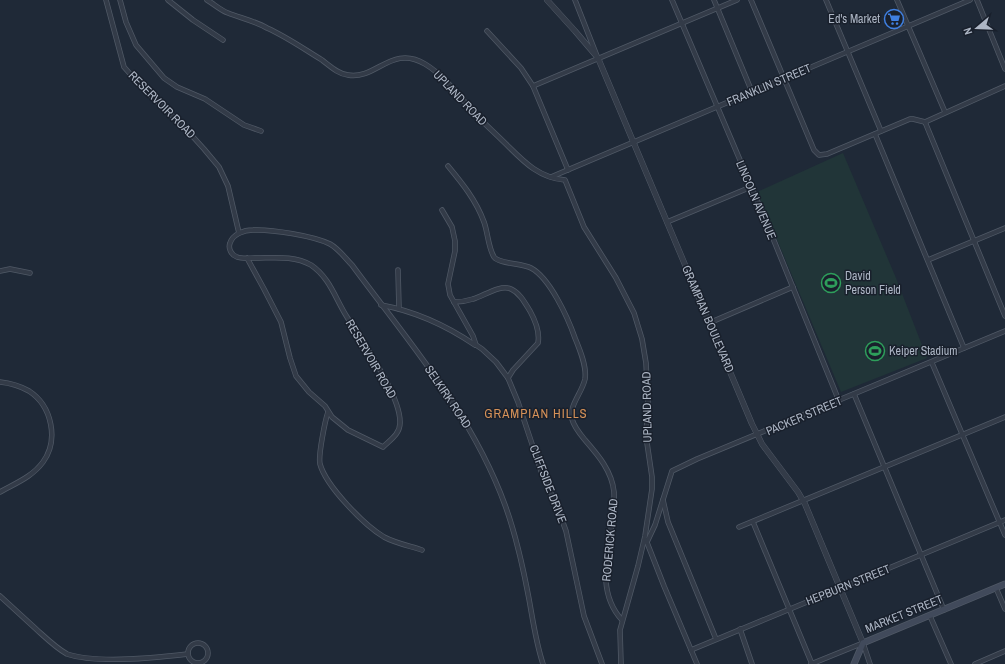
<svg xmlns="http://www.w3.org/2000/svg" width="1005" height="664" viewBox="0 0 1005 664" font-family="'Archivo Narrow',sans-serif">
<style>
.green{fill:#213538}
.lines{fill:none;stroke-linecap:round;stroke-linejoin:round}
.minor-casing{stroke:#505966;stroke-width:5.5}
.tertiary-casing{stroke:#505966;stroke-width:6}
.secondary-casing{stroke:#505966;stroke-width:7}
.minor{stroke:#333b48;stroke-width:4}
.tertiary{stroke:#333b48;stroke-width:5}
.secondary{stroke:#414a5b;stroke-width:5.5}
.labels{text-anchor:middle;stroke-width:3;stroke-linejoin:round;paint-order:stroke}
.poi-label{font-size:12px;fill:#adb6c5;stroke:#19202c;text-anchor:start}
.street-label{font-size:12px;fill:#adb6c5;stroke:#19202c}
.neighbourhood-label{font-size:13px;letter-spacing:1px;fill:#d59158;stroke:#19202c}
</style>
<rect width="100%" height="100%" fill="#1f2937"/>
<polygon class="green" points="843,153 896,278 927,358 841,392 757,192"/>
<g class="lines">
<defs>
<g id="minor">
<polyline points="106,0 124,67 140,85 185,128 204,149 219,167 228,186 239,233"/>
<polyline points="120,0 126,22 136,45 164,78 177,87 205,99 244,125 261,131"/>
<polyline points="168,0 193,20 223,40"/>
<path d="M207 0C214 4 220 10 228 13 241 18 255 21 267 28 287 37 304 49 322 60 330 66 338 74 348 75 376 80 392 44 425 64 445 76 461 98 476 115 487 126 498 136 509 147 525 163 540 178 565 180L584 227 616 278 634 313 642 339 646 363 648 401 646 436 652 477V489L645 536 638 566 620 630 621 664"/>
<polyline points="575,0 597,56"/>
<polyline points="672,0 768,226 839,401"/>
<polyline points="714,0 752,92"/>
<polyline points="751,0 814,150 819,155 827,154 910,119 913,119 925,122"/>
<polyline points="826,0 881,131"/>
<polyline points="897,0 945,112"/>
<polyline points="977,0 1005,69"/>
<polyline points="487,31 521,68 533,86 568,170"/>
<polyline points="533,86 737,0"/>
<polyline points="925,122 1005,316"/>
<polyline points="925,122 1005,86"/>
<polyline points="875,134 964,348"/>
<path d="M448 166C462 183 476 200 484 222 488 233 488 247 494 257 499 264 521 263 531 268 550 278 568 318 575 338 580 350 587 367 585 379 582 393 569 405 572 419 574 427 580 434 585 440 598 455 612 471 614 492 617 534 589 584 622 620"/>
<polyline points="551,177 970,0"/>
<polyline points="442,210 452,227 455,241 455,251 448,284 450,295 473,336 476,345 482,349 496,362 508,378"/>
<polyline points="667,222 751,187"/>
<path d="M247 258 264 289 281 322 290 358 296 376 309 392 325 406 332 417 348 430 383 447C390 440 400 434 400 423 401 395 362 342 347 317 335 298 330 278 311 265 294 255 273 258 255 258 249 258 242 259 237 257 231 255 228 248 230 243 233 234 244 230 253 230 271 229 314 236 330 244 339 249 345 258 352 265 408 341 472 414 505 505 516 535 523 567 529 599 533 621 536 643 543 664"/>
<polyline points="928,260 1005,228"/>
<polyline points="398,270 399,309"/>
<polyline points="0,271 10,269 30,273"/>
<path d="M454 302C460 302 467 301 473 299 484 296 500 284 511 289 520 293 525 303 530 311 535 320 540 332 538 343L513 370 508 378 518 402 541 471 558 509 566 531 584 616 602 664"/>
<path d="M381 305C414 311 447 326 475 345"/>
<polyline points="709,323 793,287"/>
<polyline points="932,363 1005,535"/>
<path d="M0 382C10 383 20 386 29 391 52 406 59 440 43 462 32 477 16 483 0 492"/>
<polyline points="854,394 944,610"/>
<path d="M328 412C325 421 318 456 320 464 326 486 364 525 384 537 395 543 410 546 422 550"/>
<polyline points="663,500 668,522 716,639"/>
<polyline points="753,522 812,664"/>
<polyline points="739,527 1005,417"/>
<polyline points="646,540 664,586 697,664"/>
<polyline points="647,542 655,525 672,471 697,459 1005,331"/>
<polyline points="996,588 1005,609"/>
<path d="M0 596C12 607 24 618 36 629 46 638 56 648 67 654 97 664 155 658 188 654"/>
<polyline points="930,616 951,664"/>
<polyline points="740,629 752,664"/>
<circle cx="198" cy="653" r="10"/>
<polyline points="691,650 1005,520"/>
<polyline points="811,664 863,643 870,664"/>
<polyline points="975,664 1005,651"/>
</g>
<polyline id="tertiary" points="547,0 575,31 598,58 752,424 762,444 798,492 805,504 863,643"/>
<polyline id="secondary" points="854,664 863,643 1005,584"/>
</defs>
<use href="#minor" class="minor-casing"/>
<use href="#tertiary" class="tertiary-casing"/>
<use href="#secondary" class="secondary-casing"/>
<use href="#minor" class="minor"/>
<use href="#tertiary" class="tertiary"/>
<use href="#secondary" class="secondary"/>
</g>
<defs>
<symbol id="supermarket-ring" viewBox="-11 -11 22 22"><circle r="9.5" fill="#19202c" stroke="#3f7fe0" stroke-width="1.5"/><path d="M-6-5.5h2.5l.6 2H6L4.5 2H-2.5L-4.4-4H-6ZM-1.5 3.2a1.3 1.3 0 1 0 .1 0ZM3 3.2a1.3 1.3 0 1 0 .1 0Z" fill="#3f7fe0"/></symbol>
<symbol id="stadium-ring" viewBox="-11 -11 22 22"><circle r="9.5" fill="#19202c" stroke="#2e9e5b" stroke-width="1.5"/><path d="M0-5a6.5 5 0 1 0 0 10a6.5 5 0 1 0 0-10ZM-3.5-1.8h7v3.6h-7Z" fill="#2e9e5b"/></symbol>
</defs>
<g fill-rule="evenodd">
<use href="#supermarket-ring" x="883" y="8" width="22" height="22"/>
<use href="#stadium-ring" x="820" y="272" width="22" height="22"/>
<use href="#stadium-ring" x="864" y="340" width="22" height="22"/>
</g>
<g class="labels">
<g class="poi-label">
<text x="880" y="23" text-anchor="end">Ed's Market</text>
<text x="845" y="280">David<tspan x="845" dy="14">Person Field</tspan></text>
<text x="889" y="355">Keiper Stadium</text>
</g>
<g class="street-label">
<text transform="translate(769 85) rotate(-23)" y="4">FRANKLIN STREET</text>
<text transform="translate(460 98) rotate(46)" y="4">UPLAND ROAD</text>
<text transform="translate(162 105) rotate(45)" y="4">RESERVOIR ROAD</text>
<text transform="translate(756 200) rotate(67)" y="4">LINCOLN AVENUE</text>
<text transform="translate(708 319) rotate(67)" y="4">GRAMPIAN BOULEVARD</text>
<text transform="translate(371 359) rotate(60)" y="4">RESERVOIR ROAD</text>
<text transform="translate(448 397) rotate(56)" y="4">SELKIRK ROAD</text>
<text transform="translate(647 407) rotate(-91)" y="4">UPLAND ROAD</text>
<text transform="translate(804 416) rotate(-23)" y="4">PACKER STREET</text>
<text transform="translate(548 484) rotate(69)" y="4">CLIFFSIDE DRIVE</text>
<text transform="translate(610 540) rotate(-85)" y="4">RODERICK ROAD</text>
<text transform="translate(848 585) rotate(-22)" y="4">HEPBURN STREET</text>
<text transform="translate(904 614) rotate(-22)" y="4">MARKET STREET</text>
</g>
<g class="neighbourhood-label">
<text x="536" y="418">GRAMPIAN HILLS</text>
</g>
</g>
<g transform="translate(977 28) rotate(251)" stroke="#19202c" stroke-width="3" paint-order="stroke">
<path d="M0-3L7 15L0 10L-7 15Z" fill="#adb6c5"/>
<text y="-6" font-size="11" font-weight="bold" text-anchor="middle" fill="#adb6c5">N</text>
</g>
</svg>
